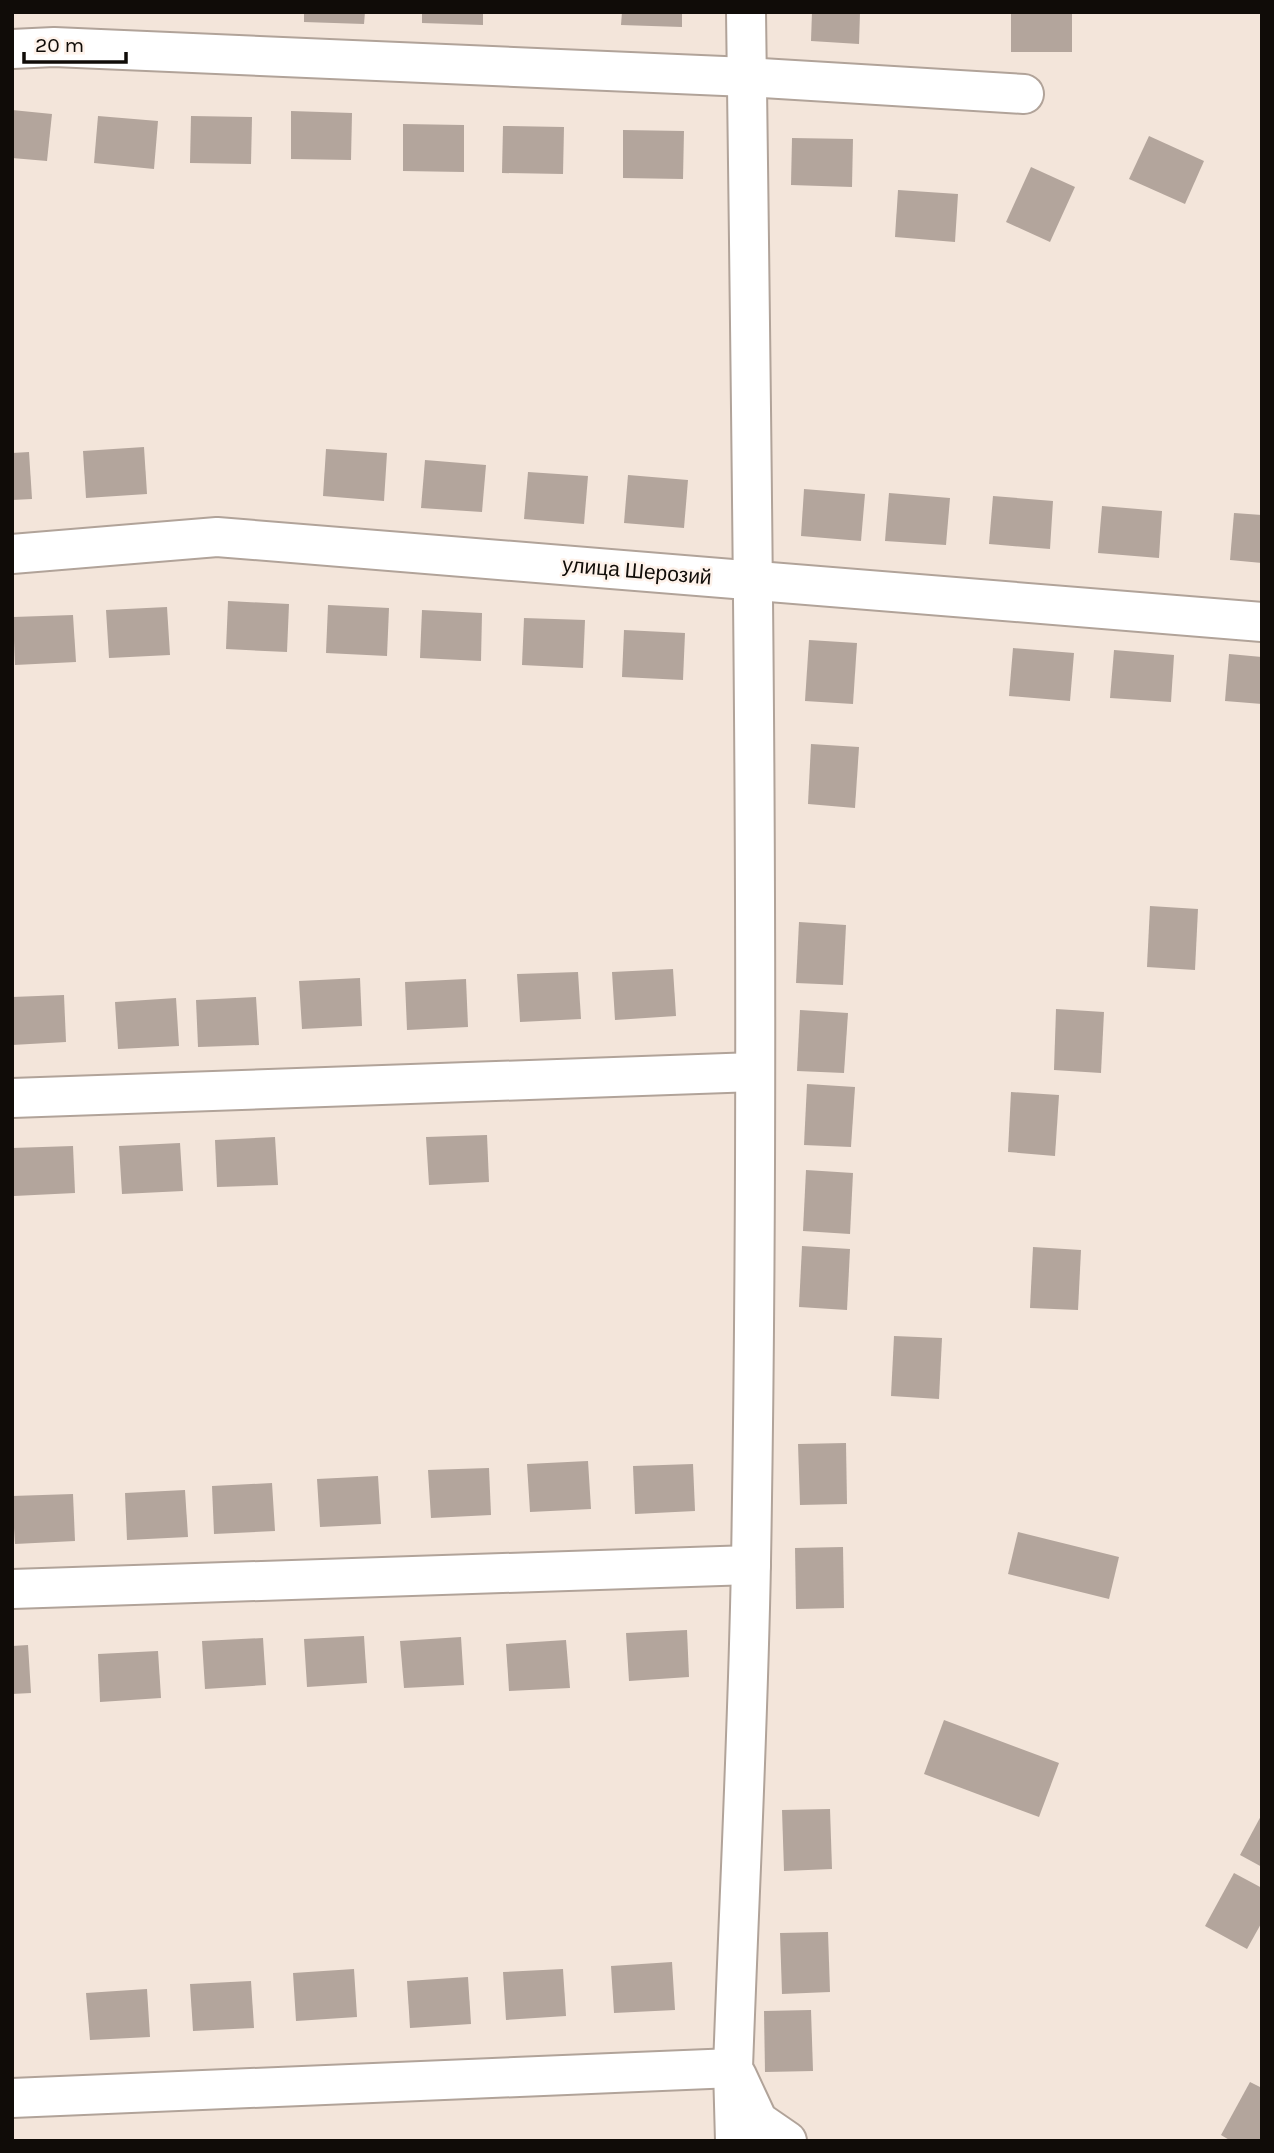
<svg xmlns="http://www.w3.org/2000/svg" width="1274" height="2153" viewBox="0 0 1274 2153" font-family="Karla,sans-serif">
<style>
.building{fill:#b3a59c}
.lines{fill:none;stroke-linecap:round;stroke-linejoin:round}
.minor-casing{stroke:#b1a399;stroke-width:42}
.minor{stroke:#fff;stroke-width:38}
.labels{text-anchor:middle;stroke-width:5;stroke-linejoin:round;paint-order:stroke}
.street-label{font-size:21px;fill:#100c08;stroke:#fef2ea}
</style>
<rect width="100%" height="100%" fill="#f3e5da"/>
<g class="building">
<polygon points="304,12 365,12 364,24 304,22"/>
<polygon points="422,12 483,12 483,25 422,23"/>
<polygon points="622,12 682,12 682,27 621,25"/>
<polygon points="812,12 860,12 859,44 811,41"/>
<rect x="1011" y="12" width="61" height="40"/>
<polygon points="12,110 52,114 47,161 12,158"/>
<polygon points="291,111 352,113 351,160 291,159"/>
<polygon points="98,116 158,121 154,169 94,163"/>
<polygon points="191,116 252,117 251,164 190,163"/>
<polygon points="403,124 464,125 464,172 403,171"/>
<polygon points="503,126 564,127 563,174 502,173"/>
<polygon points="623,130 684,131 683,179 623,178"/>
<polygon points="1149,136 1204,161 1185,204 1129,179"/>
<polygon points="792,138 853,139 852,187 791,185"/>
<polygon points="1031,167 1075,187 1050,242 1006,222"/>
<polygon points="898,190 958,194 955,242 895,237"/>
<polygon points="144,447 147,494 86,498 83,451"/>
<polygon points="326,449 387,453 384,501 323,496"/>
<polygon points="29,452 32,499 12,500 12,453"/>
<polygon points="425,460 486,465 482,512 421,508"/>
<polygon points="528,472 588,476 584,524 524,519"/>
<polygon points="628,475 688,480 684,528 624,523"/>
<polygon points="804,489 865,494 861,541 801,536"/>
<polygon points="889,493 950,498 946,545 885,541"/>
<polygon points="993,496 1053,501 1050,549 989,544"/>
<polygon points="1102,506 1162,511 1159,558 1098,553"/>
<polygon points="1234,513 1262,515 1262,563 1230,560"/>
<polygon points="228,601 289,604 287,652 226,649"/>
<polygon points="328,605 389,608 387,656 326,653"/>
<polygon points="167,607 170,655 109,658 106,610"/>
<polygon points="422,610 482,613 481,661 420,658"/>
<polygon points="73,615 76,662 15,665 13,617"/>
<polygon points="524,618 585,620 583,668 522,665"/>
<polygon points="624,630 685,633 683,680 622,677"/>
<polygon points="809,640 857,643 853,704 805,701"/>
<polygon points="1013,648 1074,653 1070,701 1009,696"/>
<polygon points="1114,650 1174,655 1171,702 1110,698"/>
<polygon points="1229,654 1262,657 1262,704 1225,701"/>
<polygon points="811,744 859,747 855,808 808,804"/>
<polygon points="1150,906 1198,909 1195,970 1147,967"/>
<polygon points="799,922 846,925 843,985 796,983"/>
<polygon points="673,969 676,1016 615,1020 612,972"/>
<polygon points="578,972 581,1019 520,1022 517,974"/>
<polygon points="360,978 362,1026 302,1029 299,981"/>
<polygon points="466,979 468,1027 407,1030 405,982"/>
<polygon points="64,995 66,1042 12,1045 12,997"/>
<polygon points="256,997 259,1045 198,1047 196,1000"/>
<polygon points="176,998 179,1046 118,1049 115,1002"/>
<polygon points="1056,1009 1104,1012 1101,1073 1054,1070"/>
<polygon points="800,1010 848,1013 844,1073 797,1071"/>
<polygon points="807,1084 855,1087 851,1147 804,1145"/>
<polygon points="1011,1092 1059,1095 1055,1156 1008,1152"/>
<polygon points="487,1135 489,1182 429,1185 426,1137"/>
<polygon points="275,1137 278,1185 217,1187 215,1140"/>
<polygon points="180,1143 183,1191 122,1194 119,1146"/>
<polygon points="73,1146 75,1193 14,1196 12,1148"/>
<polygon points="806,1170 853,1173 850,1234 803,1231"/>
<polygon points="802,1246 850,1249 847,1310 799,1307"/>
<polygon points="1033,1247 1081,1250 1078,1310 1030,1308"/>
<polygon points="894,1336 942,1338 939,1399 891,1396"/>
<polygon points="846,1443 847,1504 800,1505 798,1444"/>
<polygon points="588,1461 591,1509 530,1512 527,1464"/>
<polygon points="693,1464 695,1511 635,1514 633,1466"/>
<polygon points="489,1468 491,1515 431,1518 428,1470"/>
<polygon points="378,1476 381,1524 320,1527 317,1479"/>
<polygon points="272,1483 275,1531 214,1534 212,1486"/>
<polygon points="185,1490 188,1537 127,1540 125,1493"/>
<polygon points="73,1494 75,1541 15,1544 12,1496"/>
<polygon points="1018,1532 1119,1557 1109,1599 1008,1574"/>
<polygon points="843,1547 844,1608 796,1609 795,1548"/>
<polygon points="687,1630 689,1677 629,1681 626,1633"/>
<polygon points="364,1636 367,1683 307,1687 304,1639"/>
<polygon points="461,1637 464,1685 404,1688 400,1641"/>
<polygon points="263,1638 266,1685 205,1689 202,1641"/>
<polygon points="566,1640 570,1688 509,1691 506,1644"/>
<polygon points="28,1645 31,1693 12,1694 12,1646"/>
<polygon points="158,1651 161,1698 100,1702 98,1654"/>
<polygon points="944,1720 1059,1763 1039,1817 924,1774"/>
<polygon points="830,1809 832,1869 784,1871 782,1810"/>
<polygon points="1262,1814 1262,1867 1240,1855"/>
<polygon points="1234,1873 1262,1888 1262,1922 1247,1949 1205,1926"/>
<polygon points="828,1932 830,1992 782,1994 780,1933"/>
<polygon points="672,1962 675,2010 614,2013 611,1966"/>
<polygon points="354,1969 357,2017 296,2021 293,1973"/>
<polygon points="563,1969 566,2016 506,2020 503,1972"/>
<polygon points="468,1977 471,2024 410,2028 407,1981"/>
<polygon points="251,1981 254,2028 193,2031 190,1984"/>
<polygon points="147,1989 150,2037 90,2040 86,1993"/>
<polygon points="811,2010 813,2071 765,2072 764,2011"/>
<polygon points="1250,2082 1262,2088 1262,2141 1231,2141 1221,2135"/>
</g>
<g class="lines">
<defs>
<g id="minor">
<polyline points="12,49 54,47 747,77 1024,94"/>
<polyline points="12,554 217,537 1262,622"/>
<polyline points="12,1098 755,1072"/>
<polyline points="12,1589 751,1565"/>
<polyline points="737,2076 758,2121 787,2141"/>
<polyline points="12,2098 733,2068"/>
<path d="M735 2141 733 2068C739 1899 748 1731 751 1562 760 1045 753 529 746 12"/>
</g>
</defs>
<use href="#minor" class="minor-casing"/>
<use href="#minor" class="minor"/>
</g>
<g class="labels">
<g class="street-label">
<text transform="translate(637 571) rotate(5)" y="7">улица Шерозий</text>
</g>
</g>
<rect width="1274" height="2153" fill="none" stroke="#100c08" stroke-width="28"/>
<path d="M24 52v10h102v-10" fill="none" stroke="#100c08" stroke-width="3.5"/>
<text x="35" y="52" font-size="21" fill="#100c08" stroke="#fef2ea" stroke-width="5" paint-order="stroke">20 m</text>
</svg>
